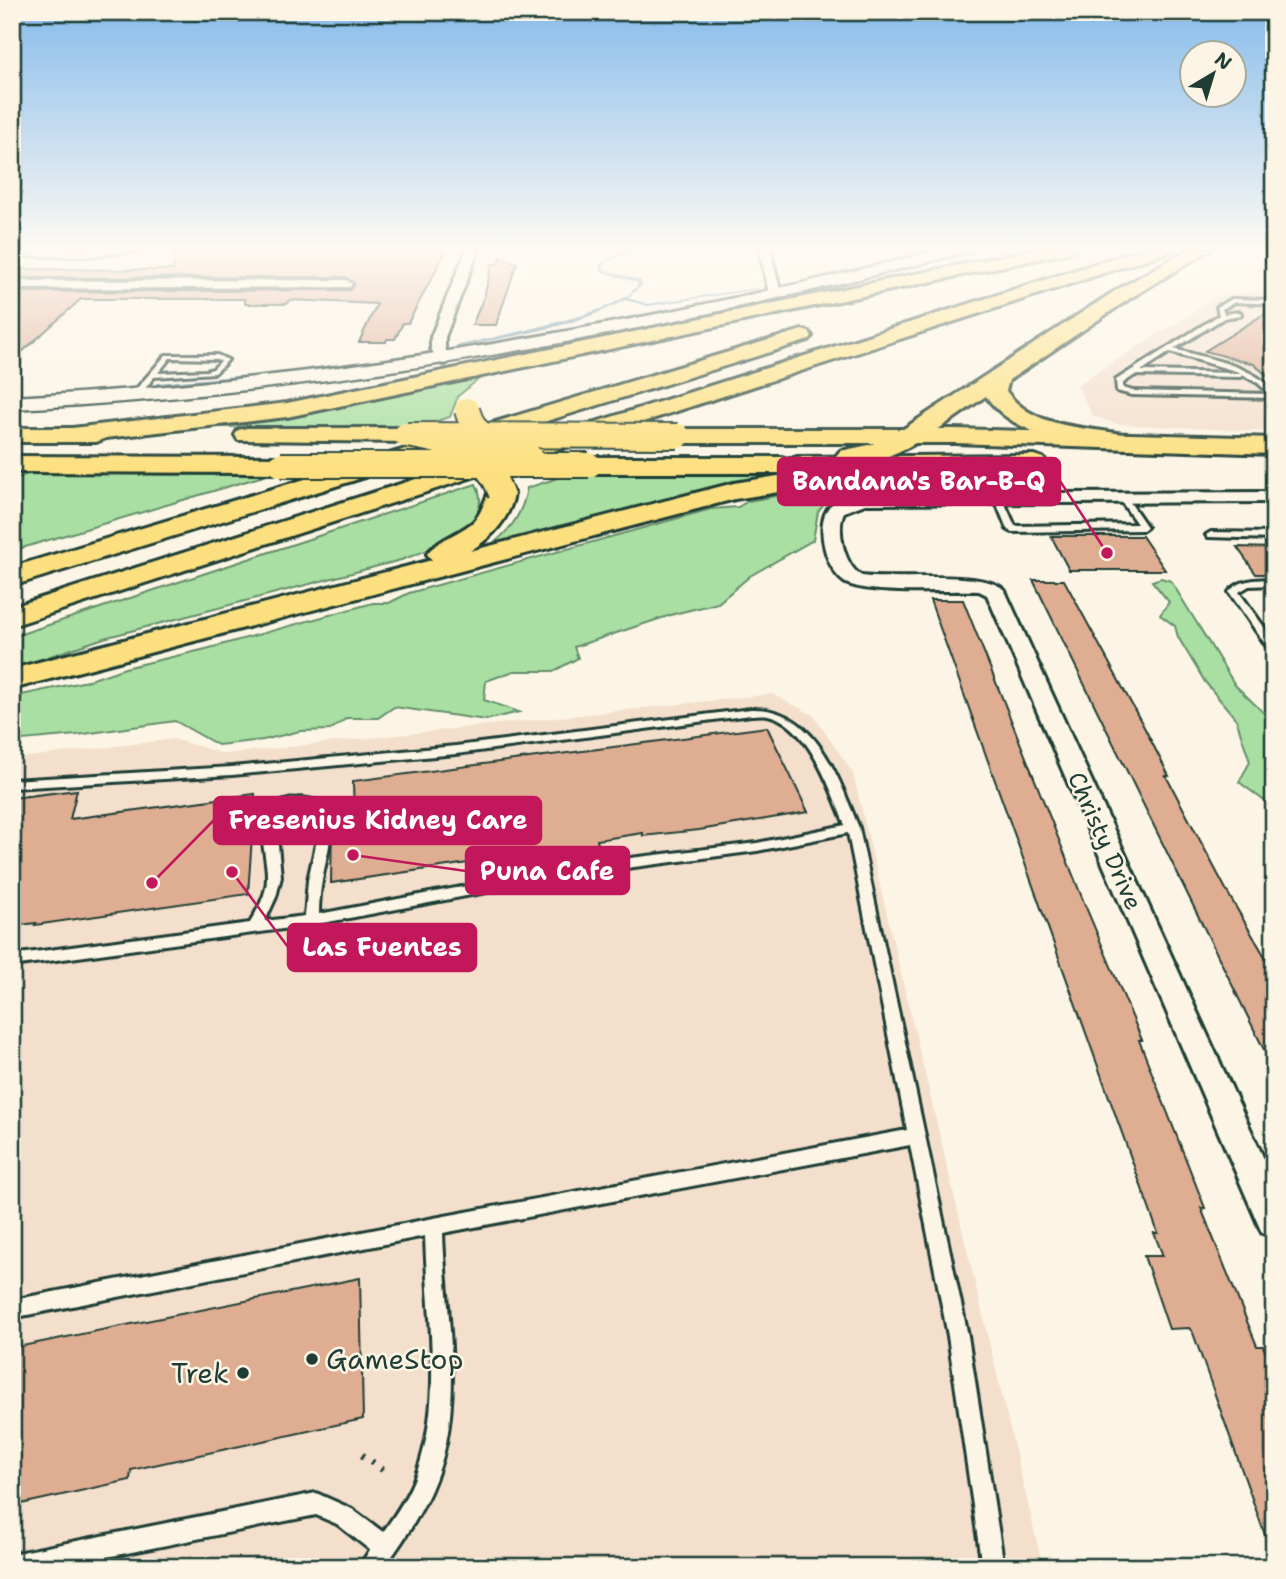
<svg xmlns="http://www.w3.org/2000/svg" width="1286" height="1579" viewBox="0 0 1286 1579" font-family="'Shantell Sans',sans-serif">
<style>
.built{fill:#f3dfcc}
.green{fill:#a9dfa2;stroke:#648e6b;stroke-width:2}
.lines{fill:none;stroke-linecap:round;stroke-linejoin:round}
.stream{fill:#658fa5;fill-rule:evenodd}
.building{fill:#dfad92;stroke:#1f3d34;stroke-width:2}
.lane-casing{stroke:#1f3d34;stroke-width:6}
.street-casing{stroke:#1f3d34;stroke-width:6}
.secondary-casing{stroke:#1f3d34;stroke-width:5}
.primary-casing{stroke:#1f3d34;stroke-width:6}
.highway-casing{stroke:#1f3d34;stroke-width:6}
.path{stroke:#1f3d34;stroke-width:7;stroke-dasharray:2.5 9;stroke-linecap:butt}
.lane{fill:#fcf5e5;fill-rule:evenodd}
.street{fill:#fcf5e5;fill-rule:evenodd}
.secondary{fill:#fcf5e5;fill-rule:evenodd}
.primary{fill:#fce080;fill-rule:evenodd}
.highway{fill:#fce080;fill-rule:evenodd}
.primary-bridge-casing{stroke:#1f3d34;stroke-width:28;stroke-linecap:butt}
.highway-bridge-casing{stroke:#1f3d34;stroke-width:28;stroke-linecap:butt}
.primary-bridge{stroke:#fce080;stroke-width:24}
.highway-bridge{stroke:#fce080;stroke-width:24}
.poi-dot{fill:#1f3d34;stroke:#fcf5e5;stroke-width:2.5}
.labels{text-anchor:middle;stroke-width:5;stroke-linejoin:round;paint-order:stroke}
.street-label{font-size:24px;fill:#1f3d34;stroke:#fcf5e5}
.near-poi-label{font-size:28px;fill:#1f3d34;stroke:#fcf5e5;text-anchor:start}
.leader{fill:none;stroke:#c2185b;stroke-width:2.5}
.callout-dot{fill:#c2185b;stroke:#fcf5e5;stroke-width:2.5}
.callout{fill:#c2185b;stroke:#c2185b;stroke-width:2.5}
.callout-label{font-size:26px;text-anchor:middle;font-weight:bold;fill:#fff}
</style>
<rect width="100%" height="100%" fill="#fcf5e5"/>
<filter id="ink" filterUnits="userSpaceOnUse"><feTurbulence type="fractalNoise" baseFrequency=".0143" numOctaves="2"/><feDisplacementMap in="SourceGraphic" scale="14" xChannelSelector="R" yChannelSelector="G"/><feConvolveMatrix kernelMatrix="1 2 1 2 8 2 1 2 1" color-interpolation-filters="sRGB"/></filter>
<g filter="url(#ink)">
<g class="built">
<polygon points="1274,289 1274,432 1116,424 1093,416 1077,385 1222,294"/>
<polygon points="772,694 813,715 853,773 1043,1567 12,1567 12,759 173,739 225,754"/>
</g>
<g class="green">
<polygon points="480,378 458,396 450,417 413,428 208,427 310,412"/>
<polygon points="31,473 237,475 267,475 12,551 12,480"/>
<path d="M796 474 485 550C508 533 522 517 527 488L567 475Z"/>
<polygon points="925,480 924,485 865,490 831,496 818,512 813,540 750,576 718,603 674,614 574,647 578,658 554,671 514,671 486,681 484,700 519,712 486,720 394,707 378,718 347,718 330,730 300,731 263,740 218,745 175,721 77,735 12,741 12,697 87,681 125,668 206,649 373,603 389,603 409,593 711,509 738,507 748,501 836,485"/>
<path d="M476 484C497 528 431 549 401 560L104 638 12 669V637Z"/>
<polygon points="1161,578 1171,581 1235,685 1274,723 1274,808 1239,782 1250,762 1236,719 1205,682 1178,637 1175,626 1160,615 1169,602 1152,581"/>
</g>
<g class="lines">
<g class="stream">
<path d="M638 248H643L607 262 603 266 605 270 640 280 642 285 628 298 648 304 757 288 759 289 648 306 625 300C574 328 513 336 457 347L455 346 527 330 583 315 608 306 627 296 638 285 636 282 602 272 599 266 605 260Z"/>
<polygon points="420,353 422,354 422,355 337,369 334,367"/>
<polygon points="274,373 276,374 276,376 157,387 154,385 157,383"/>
</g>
</g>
<g class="building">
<polygon points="198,248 430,248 430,250 446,251 408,323 403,323 395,339 387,339 386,342 359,342 377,304 289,300 287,304 245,304 245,299 81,299 12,361 12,292 350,290 354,285 346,277 12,278 12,269 173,270 176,249"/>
<polygon points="501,257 517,263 496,325 472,325 484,297 492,264 498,264"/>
<polygon points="1274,308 1274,382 1254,364 1205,351"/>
<polygon points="1051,536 1142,536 1165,570 1069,570"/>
<polygon points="1237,547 1274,548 1274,574 1256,574"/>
<polygon points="1033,580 1064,580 1144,727 1169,776 1166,776 1230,897 1274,972 1274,1070"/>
<polygon points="930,600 963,600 1085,905 1142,1040 1139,1040 1205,1208 1201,1208 1257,1346 1263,1346 1274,1373 1274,1552 1271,1552 1193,1333 1189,1328 1169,1329 1144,1256 1163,1256 1154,1233 1158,1233"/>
<polygon points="767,727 808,812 699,830 643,836 643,833 597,840 598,844 331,883 332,820 354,817 353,781"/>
<polygon points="77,790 70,819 255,794 248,894 35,925 36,923 12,926 12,798"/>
<polygon points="360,1278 363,1419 131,1470 130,1480 12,1506 12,1348"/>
</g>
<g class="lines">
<defs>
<g id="lane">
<path d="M1232 299 1274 300V304L1235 302 1222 309 1224 314 1239 312 1241 313V315L1224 318 1174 349C1208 359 1248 364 1274 390V398L1132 395 1117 391 1116 380 1219 315 1217 307ZM1170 352 1239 372 1240 373 1141 371ZM1241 374 1258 383 1270 394 1133 391 1123 388V383L1135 375 1238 377H1241Z"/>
<path d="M166 355H217L228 360 215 373 154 377 137 399H131V395ZM170 358 216 359 221 361 213 369 206 371 158 373Z"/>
<polygon points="998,494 1002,497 1015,526 1137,524 1118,497 1122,494 1125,495 1147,527 1143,530 1012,532 1007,529 994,497"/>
<polygon points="1211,532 1274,533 1274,539 1208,537 1206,535"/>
<path d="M1274 579V585L1249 586 1239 592 1274 641V652L1270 651 1229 592C1241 578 1257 580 1274 579Z"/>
<path d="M751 709C816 707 838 778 859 828L968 1336 1004 1567H982L948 1336 910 1145 443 1233C445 1302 460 1374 446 1443 437 1489 412 1530 384 1567H359L370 1550 337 1524 316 1515 57 1567H12V1554L316 1493 352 1509 383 1532C396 1514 410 1493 417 1472 444 1397 427 1314 425 1236L12 1318V1300L434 1218 907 1130 848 833 757 851 588 873 312 925 12 966V955L250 923C258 909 267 894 267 878 268 851 248 813 284 801 299 796 311 798 325 805 337 829 326 856 322 881 320 891 319 903 319 914L588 863 757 843 845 825C831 791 809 724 768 715 763 714 756 715 751 715L456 754 232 775 12 788V780L232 767 456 746ZM296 806H307L315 810 318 835 308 880 305 916 265 921 276 897 281 877 276 823C279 813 285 809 296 806Z"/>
</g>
<g id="street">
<polygon points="147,248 141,251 89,256 12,256 12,250"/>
<polygon points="467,248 479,248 445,337 445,349 452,360 445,364 440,363 431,349 431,337"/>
<polygon points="759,248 770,248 781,294 779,297 769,294"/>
<polygon points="346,280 352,284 350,287 12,289 12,281"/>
<path d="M1274 492V502L865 504 844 512C836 529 844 566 862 576 892 581 988 569 1005 591L1274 1181V1237L1262 1233 987 595 979 591C946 590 876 595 848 584 827 575 813 524 830 506 838 497 853 496 865 494Z"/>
</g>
<path id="secondary" d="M948 248H974L971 251C657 332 337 393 12 409V397C328 381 642 325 948 248Z"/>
<g id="primary">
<polygon points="678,429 955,429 1274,438 1274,454 955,443 678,443 669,441 666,436 669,431"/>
<polygon points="1034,455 1043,458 1047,463 1043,468 1034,471 796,473 787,470 783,465 787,460 796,457"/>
</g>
<g id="highway">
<polygon points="1042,248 1076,248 1067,253 287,417 106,438 96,442 12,442 12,428 72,428 287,403"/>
<polygon points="1145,248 1172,248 1169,252 12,626 12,607"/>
<path d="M1191 248H1213L1129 299 1009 380 1006 391C1035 432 1093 426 1137 437L1140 442 1137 447 1128 449C1079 442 1016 440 986 396 948 421 888 473 840 461L836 456 840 451 869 445 891 437 1115 291Z"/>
<polygon points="802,330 809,332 812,336 809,340 12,586 12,567"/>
<polygon points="247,428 406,428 415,430 418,435 415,440 406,442 238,440 235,435 238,430"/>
<polygon points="12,456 281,457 290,460 294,465 290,470 281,473 12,472"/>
<path d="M951 456 960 459 964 464 960 469 823 485 735 499 12 689V669L432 560 427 554C437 540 459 534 473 522 483 512 484 500 491 488L501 486 511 488 514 494C509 520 492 537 470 551L734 483 823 469Z"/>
<polygon points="589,457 782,457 791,460 795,465 791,470 782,473 589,473 580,470 576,465 580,460"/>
</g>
</defs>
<use href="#lane" class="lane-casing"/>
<use href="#street" class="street-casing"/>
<use href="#secondary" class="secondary-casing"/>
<use href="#primary" class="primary-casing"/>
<use href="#highway" class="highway-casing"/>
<polyline class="path" points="362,1455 386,1472"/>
<use href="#lane" class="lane"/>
<use href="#street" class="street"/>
<use href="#secondary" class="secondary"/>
<use href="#primary" class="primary"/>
<use href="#highway" class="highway"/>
<defs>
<polyline id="primary-bridge" points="407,435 678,436"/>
<g id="highway-bridge">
<path d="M467 410C475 441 503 450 531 458"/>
<path d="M406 435C448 442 486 449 501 494"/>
<polyline points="281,465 589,465"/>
</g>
</defs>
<use href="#primary-bridge" class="primary-bridge-casing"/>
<use href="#highway-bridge" class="highway-bridge-casing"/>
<use href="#primary-bridge" class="primary-bridge"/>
<use href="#highway-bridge" class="highway-bridge"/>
</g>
</g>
<linearGradient id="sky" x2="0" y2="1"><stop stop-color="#86bbeb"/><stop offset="0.53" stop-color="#fefaf3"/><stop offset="1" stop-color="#fefaf3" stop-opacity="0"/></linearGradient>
<rect width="1286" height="469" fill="url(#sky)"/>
<g class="poi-dot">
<circle cx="312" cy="1359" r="7"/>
<circle cx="243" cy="1373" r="7"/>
</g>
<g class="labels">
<g class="street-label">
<text transform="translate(1105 841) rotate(66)" y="8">Christy Drive</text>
</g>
<g class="near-poi-label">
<text x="326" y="1369">GameStop</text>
<text x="229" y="1383" text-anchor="end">Trek</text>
</g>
</g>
<path class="leader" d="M1107 553L1060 481M152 883L214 820M353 855L466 871M232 872L288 947"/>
<g class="callout-dot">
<circle cx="1107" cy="553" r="7"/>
<circle cx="152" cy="883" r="7"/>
<circle cx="353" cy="855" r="7"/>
<circle cx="232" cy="872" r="7"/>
</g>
<g class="callout">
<rect x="778" y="458" width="282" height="47" rx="7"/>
<rect x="214" y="797" width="327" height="47" rx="7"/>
<rect x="466" y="847" width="163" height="47" rx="7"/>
<rect x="288" y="924" width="188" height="47" rx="7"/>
</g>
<g class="callout-label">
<text x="919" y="490">Bandana's Bar-B-Q</text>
<text x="378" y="829">Fresenius Kidney Care</text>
<text x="547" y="880">Puna Cafe</text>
<text x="382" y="956">Las Fuentes</text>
</g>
<rect width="1286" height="1579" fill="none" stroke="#fcf5e5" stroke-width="42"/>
<rect x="21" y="21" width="1244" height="1537" fill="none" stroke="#1f3d34" stroke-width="2.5" filter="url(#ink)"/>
<g transform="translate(1213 74) rotate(38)"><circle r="33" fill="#fcf5e5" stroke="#a4ab9e" stroke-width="2"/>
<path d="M0-5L12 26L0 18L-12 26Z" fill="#1f3d34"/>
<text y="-10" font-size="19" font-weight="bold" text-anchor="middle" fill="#1f3d34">N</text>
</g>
</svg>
